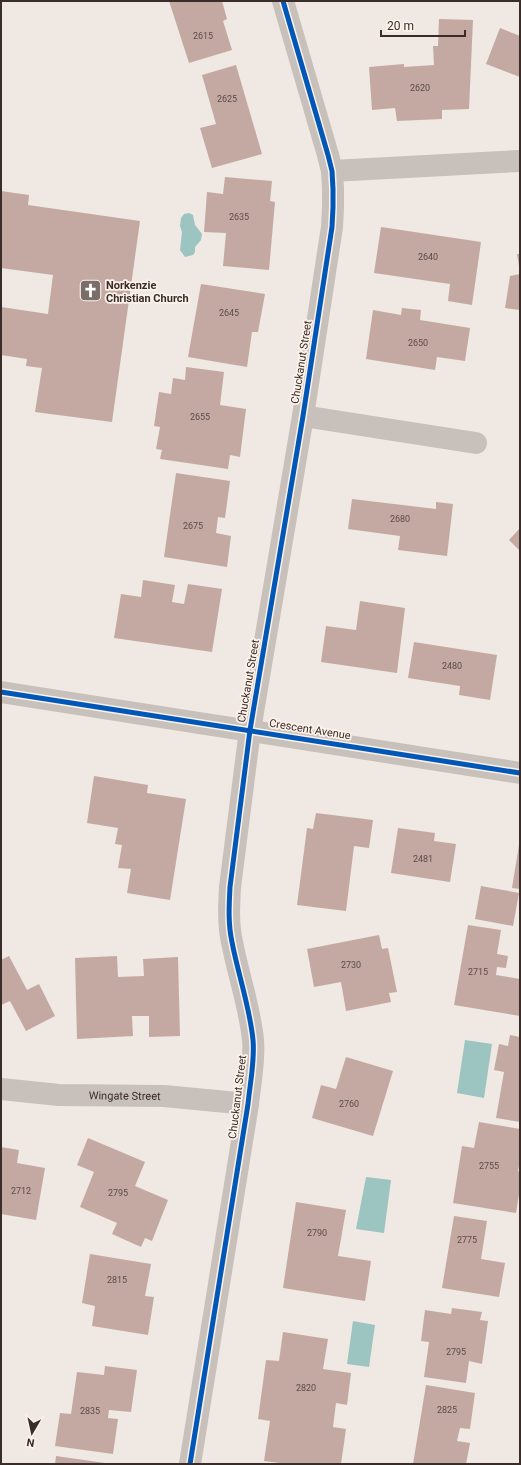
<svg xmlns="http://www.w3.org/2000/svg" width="521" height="1465" viewBox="0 0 521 1465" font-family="Roboto,sans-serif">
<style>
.water{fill:#9cc4c1}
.building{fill:#c4a9a3}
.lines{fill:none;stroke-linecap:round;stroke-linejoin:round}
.minor{stroke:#c8c0bb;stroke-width:22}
.cycleway-casing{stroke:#fcf2ea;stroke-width:8}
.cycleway{stroke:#0057b8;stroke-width:5}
.labels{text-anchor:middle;stroke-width:3.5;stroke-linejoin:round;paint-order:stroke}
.number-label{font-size:9px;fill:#5c4b47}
.poi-label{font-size:11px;font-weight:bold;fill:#3a2c28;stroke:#fcf2ea;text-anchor:start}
.street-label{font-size:11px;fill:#3a2c28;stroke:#fcf2ea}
</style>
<rect width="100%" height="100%" fill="#efe8e3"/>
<g class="water">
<polygon points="189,213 193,215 195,225 202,234 201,240 195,247 195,252 193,255 185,257 180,250 182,232 180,226 181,218 184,214"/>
<polygon points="465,1040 492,1044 484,1098 457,1093"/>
<polygon points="366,1177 391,1180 384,1233 356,1229"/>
<polygon points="353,1321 375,1325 369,1367 347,1364"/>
</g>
<g class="building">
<polygon points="169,1 222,1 227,19 223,21 232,50 189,63"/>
<polygon points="439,19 473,20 469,109 442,110 442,119 397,121 395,108 372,110 369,67 404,64 404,67 434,65 433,46 438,46"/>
<polygon points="500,28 520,36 520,77 486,64"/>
<polygon points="236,65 262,154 212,168 200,128 216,124 202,75"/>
<polygon points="225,177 272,181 270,201 275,202 269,270 223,266 226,233 204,232 207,192 223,194"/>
<polygon points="1,191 29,195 28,205 140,221 112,422 35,412 42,368 26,366 27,359 1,355 1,307 48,314 53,275 1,268"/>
<polygon points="381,227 481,242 472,305 448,301 450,284 374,273"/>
<polygon points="517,254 520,254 520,266 519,266"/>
<polygon points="520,274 520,310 505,308 510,276"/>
<polygon points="201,284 265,294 258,332 252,332 247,367 188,357"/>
<polygon points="402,308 421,310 420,320 470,328 465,361 437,357 435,370 366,359 373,310 401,315"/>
<polygon points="186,367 224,372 220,405 246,409 240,457 230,455 228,469 160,459 162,450 156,449 160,427 154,426 159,392 171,394 173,378 185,380"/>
<polygon points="176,473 230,481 225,518 218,517 216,533 231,536 227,567 164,557"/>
<polygon points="352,499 436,509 436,502 453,504 447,556 398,550 400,536 348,529"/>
<polygon points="520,528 520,551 509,540"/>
<polygon points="143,580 175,585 172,602 184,604 188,584 222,589 212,652 114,638 121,594 141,597"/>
<polygon points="360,601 405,608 397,673 321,662 326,626 356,630"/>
<polygon points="414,642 497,655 490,700 459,695 460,686 408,678"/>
<polygon points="94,776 148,785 147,793 186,799 170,900 127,893 131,869 118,868 122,845 115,844 118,828 87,823"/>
<polygon points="316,813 373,820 369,848 354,846 346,911 297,905 307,828 313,829"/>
<polygon points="398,828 435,833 434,841 456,844 450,882 391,873"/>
<polygon points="519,845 520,845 520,889 512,888"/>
<polygon points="481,886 519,893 513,926 475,919"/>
<polygon points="468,925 501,930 497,954 508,956 506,968 497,967 496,975 520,979 520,1016 454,1005"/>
<polygon points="379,935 382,949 388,948 397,992 389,993 391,1002 346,1011 341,982 314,987 307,949"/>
<polygon points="9,956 27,990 39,984 55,1016 26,1031 10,1001 1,1005 1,960"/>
<polygon points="117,956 118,977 144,976 143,959 178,957 180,1036 149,1037 149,1016 132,1016 133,1036 77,1039 75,958"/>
<polygon points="510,1035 520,1037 520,1122 496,1118 504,1072 494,1070 499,1044 508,1046"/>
<polygon points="346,1057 393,1071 373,1136 312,1118 321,1085 336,1089"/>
<polygon points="479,1122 520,1129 520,1161 518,1171 520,1172 520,1188 516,1213 453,1203 462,1146 474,1148"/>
<polygon points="88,1138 145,1162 135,1186 168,1200 152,1241 145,1238 141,1247 112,1234 117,1223 80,1207 94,1172 77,1165"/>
<polygon points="1,1147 19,1150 17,1163 45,1168 36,1220 1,1214"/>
<polygon points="296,1202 346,1210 338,1256 371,1261 365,1301 283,1288"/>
<polygon points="454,1216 487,1221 481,1259 505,1263 499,1297 442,1288"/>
<polygon points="90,1254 151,1264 145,1296 154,1297 148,1335 92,1326 95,1306 82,1303"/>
<polygon points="452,1308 482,1312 480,1320 488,1321 482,1364 469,1361 466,1383 424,1377 429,1342 421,1341 425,1310 451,1314"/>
<polygon points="283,1332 328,1339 323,1369 351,1373 347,1405 336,1403 333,1427 346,1429 341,1464 288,1464 264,1461 270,1421 258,1419 266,1360 279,1361"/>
<polygon points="105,1366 137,1370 131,1412 109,1410 108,1418 118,1419 113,1454 55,1446 60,1413 71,1414 77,1372 104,1375"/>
<polygon points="426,1385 475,1393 470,1429 460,1428 457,1441 470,1443 466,1464 413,1464"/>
<polygon points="56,1456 105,1463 105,1464 55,1464"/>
</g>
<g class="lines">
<g class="minor">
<polyline points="332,171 519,161"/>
<polyline points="303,416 476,443"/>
<polyline points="1,692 520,773"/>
<path id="s1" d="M1 1089 59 1095 164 1096 248 1104"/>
<path d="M190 1464 248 1104C250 1083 255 1061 253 1040 250 1008 238 974 232 942 228 924 229 906 230 887L250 730 303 416 332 227 333 207V189L332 171 328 155 283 1"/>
</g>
<defs>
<g id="cycleway">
<polyline points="1,692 520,773"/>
<path d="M190 1464 248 1104C250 1083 255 1061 253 1040 250 1008 238 974 232 942 228 924 229 906 230 887L250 730 303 416 332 227 333 207V189L332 171 328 155 283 1"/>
</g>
</defs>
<use href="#cycleway" class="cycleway-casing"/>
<use href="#cycleway" class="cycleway"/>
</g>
<defs>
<symbol id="church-square" viewBox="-11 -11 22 22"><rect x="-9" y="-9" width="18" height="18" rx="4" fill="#796e69" stroke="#fcf2ea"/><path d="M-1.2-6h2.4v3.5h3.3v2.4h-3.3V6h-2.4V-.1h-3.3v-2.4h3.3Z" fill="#fff"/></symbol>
</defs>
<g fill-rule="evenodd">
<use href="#church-square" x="78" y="278" width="25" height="25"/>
</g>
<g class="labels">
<g class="number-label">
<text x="203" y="39">2615</text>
<text x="420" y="91">2620</text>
<text x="227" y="102">2625</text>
<text x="239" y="220">2635</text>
<text x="428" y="260">2640</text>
<text x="229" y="316">2645</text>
<text x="418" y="346">2650</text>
<text x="200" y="420">2655</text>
<text x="400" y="522">2680</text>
<text x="193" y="529">2675</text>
<text x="452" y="669">2480</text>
<text x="423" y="862">2481</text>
<text x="351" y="968">2730</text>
<text x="478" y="975">2715</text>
<text x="349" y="1107">2760</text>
<text x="489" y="1169">2755</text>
<text x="21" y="1194">2712</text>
<text x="118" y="1196">2795</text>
<text x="317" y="1236">2790</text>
<text x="467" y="1243">2775</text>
<text x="117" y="1283">2815</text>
<text x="456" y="1355">2795</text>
<text x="306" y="1391">2820</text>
<text x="447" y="1413">2825</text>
<text x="90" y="1414">2835</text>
</g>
<g class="poi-label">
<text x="106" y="289">Norkenzie<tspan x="106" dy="13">Christian Church</tspan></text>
</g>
<g class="street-label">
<text transform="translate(301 362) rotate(-81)" y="4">Chuckanut Street</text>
<text transform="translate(248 681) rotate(-80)" y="4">Chuckanut Street</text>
<text transform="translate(310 729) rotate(9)" y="4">Crescent Avenue</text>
<text dy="4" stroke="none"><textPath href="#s1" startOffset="124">Wingate Street</textPath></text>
<text transform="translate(237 1097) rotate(-83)" y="4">Chuckanut Street</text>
</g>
</g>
<rect width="521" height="1465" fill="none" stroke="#3a2c28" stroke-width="4"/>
<g transform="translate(32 1433) rotate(189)" stroke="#fcf2ea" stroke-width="3" paint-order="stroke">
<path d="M0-3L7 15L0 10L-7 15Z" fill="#3a2c28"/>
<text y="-6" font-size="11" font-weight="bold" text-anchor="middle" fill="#3a2c28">N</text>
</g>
<path d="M381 30v6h84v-6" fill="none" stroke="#3a2c28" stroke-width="2"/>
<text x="387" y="30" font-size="12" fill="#3a2c28" stroke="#fcf2ea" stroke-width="3" paint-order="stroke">20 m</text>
</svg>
